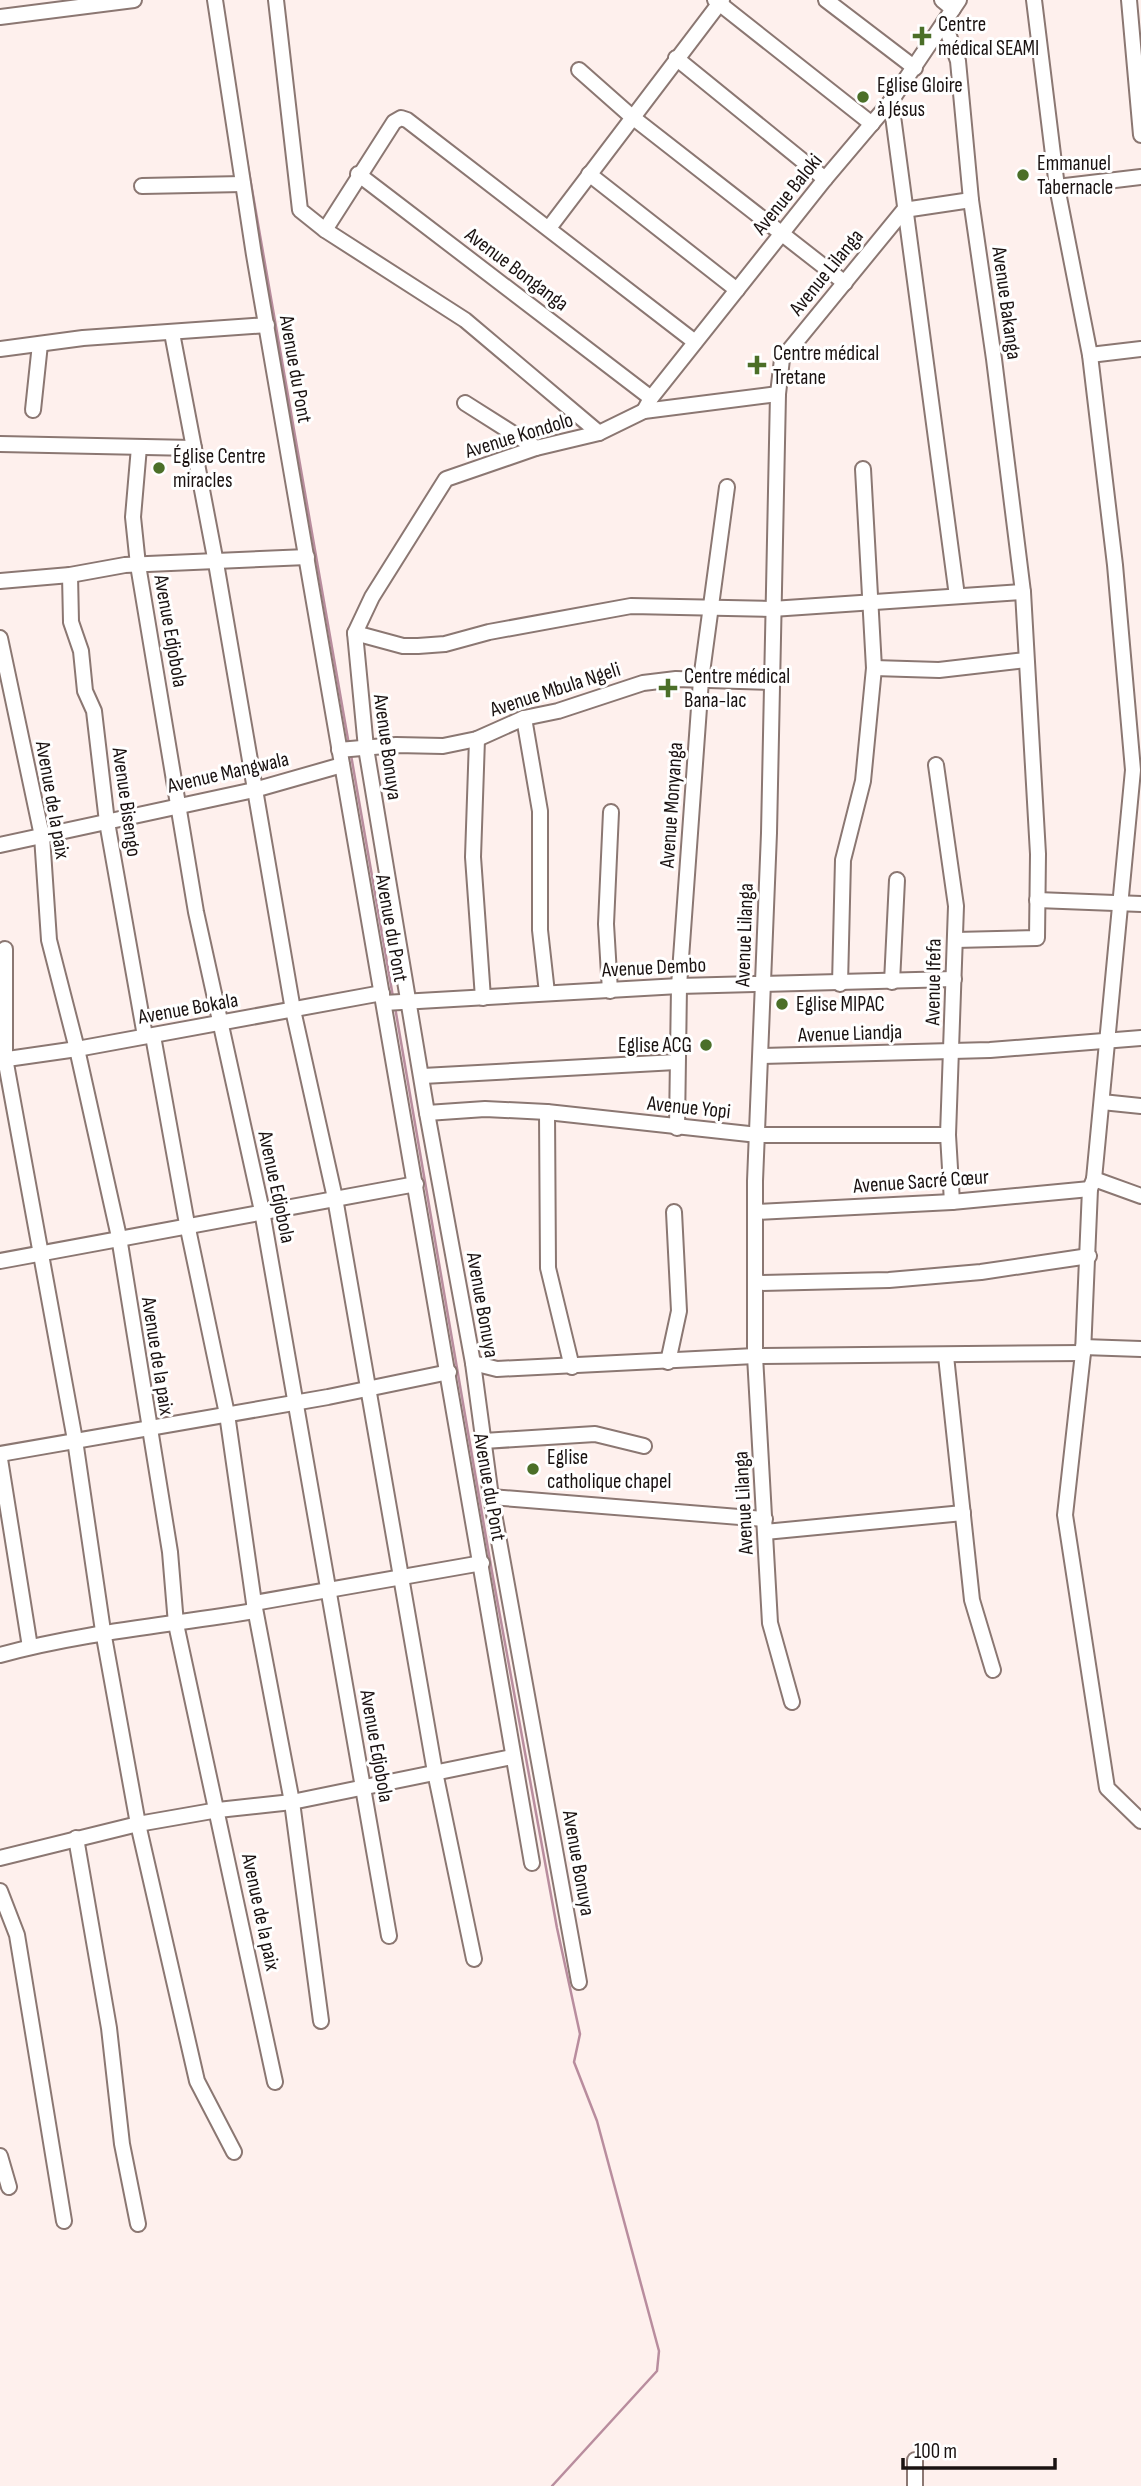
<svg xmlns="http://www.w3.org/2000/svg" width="1141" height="2486" viewBox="0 0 1141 2486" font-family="'Sofia Sans Condensed',sans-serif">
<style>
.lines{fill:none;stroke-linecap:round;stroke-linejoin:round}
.stream{stroke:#b98d9e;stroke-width:2.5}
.minor-casing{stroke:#8b7772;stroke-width:18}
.minor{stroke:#fff;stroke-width:14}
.poi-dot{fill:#4b6f28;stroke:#fff;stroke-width:2.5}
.labels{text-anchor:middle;stroke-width:6;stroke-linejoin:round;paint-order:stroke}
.poi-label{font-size:21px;fill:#1a1211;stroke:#fff;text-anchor:start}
.street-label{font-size:21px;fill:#1a1211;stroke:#fff}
</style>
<rect width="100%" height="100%" fill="#fef0ed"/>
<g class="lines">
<g class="stream">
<polyline points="246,155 349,745"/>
<polyline points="351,755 393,997"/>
<polyline points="395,1007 492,1572 557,1928 580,2034 574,2062 597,2121 659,2351 657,2371 552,2486"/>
</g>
<defs>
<g id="minor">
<polyline points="215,0 254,255 532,1863"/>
<polyline points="276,0 300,210 325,230 465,320 599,433"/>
<polyline points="715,0 872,124"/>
<polyline points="826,0 915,68"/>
<polyline points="942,0 953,9"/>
<polyline points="1034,0 1057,187 1090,355 1115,565 1133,770 1094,1179 1090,1189 1083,1353 1065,1515 1107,1788 1141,1821"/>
<polyline points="1129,0 1141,135"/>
<polyline points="0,17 134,0"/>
<polyline points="944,22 958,61 971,200 994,359 1023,592 1038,854 1037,938 955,940"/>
<polyline points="676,58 825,179"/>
<polyline points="579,70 631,116 845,283"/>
<polyline points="891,101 957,596"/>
<polyline points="358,174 651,398"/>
<polyline points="589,174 737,290"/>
<polyline points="142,186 243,184"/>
<polyline points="1057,187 1141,177"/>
<polyline points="549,228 722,0"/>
<polyline points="325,230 394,122 401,118 407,120 695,342"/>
<polyline points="172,333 216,563 293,1010 335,1198 435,1772 474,1959"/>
<polyline points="0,349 83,338 267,325"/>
<polyline points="1090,355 1141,349"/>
<polyline points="465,403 536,448"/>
<polyline points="33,410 40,344"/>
<polyline points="644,411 651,398 825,179 891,101 959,0"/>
<polyline points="0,444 194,448"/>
<polyline points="139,447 133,517 138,565 196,912 262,1211 389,1936"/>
<polyline points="70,575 71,622 81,651 85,691 94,711 107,822 145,1036"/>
<polyline points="0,581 70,575 125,565 307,557"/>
<polyline points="355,633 403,646 418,646 445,644 489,632 631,606 772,609 1023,592"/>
<polyline points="0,638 42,836 49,940 77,1049 119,1237 170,1552 176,1624 275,2082"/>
<polyline points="874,668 939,670 1026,660"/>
<polyline points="524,718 540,811 540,930 547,993"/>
<polyline points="477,739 473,857 483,998"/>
<polyline points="339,750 396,745 443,746 477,739 524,718 558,711 643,683 676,679 770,682"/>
<polyline points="936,765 956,906 948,1135 952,1202"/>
<polyline points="0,845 254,790 342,765"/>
<polyline points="1037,900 1141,904"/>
<polyline points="5,949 5,1058 75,1440 103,1631 138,1824 197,2081 234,2152"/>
<polyline points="892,982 897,880"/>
<polyline points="840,984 843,860 863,781 874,668 863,469"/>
<polyline points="610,991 606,924 611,812"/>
<polyline points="384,1003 679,986 954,979"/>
<polyline points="153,1036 187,1224 227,1414 254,1603 292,1802 321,2021"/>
<polyline points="761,1056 990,1050 1141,1038"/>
<polyline points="0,1060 77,1049 382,993"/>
<polyline points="423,1076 676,1062"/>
<polyline points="1102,1102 1141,1106"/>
<polyline points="547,1112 548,1268 572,1367"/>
<polyline points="427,1113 485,1109 547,1112 758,1135 948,1135"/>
<polyline points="677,1128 679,986 701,680 727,487"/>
<polyline points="1094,1179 1141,1196"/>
<polyline points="755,1212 952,1202 1090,1189"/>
<polyline points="0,1261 416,1184"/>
<polyline points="757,1283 889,1280 981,1272 1089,1256"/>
<polyline points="1083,1347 1141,1349"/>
<polyline points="946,1356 972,1600 993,1670"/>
<polyline points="668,1362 679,1311 674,1212"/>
<polyline points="473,1363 497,1369 755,1356 1083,1353"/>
<polyline points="484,1441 595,1434 644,1446"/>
<polyline points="0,1454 328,1397 449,1372"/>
<polyline points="0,1459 30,1647"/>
<polyline points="491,1497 765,1519"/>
<polyline points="765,1532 963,1513"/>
<polyline points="254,1603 482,1563"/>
<path d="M0 1655C84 1632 170 1625 255 1611"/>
<polyline points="792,1702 770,1623 755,1356 755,1181 769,833 778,394 782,359 904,210 971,200"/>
<polyline points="76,1838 109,2028 122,2144 138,2224"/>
<polyline points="0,1858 138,1824 218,1810 292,1802 512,1757"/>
<polyline points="0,1891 17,1935 64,2221"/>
<polyline points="579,1982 491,1497 473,1363 427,1113 366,748 355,633 372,597 446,479 536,448 599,433 644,411 778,394"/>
<polyline points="0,2156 9,2187"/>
<polyline points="915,2486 915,2460"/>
</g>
</defs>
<use href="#minor" class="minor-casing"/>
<use href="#minor" class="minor"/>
</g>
<g class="poi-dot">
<path d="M918.5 25.5h7v7h7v7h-7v7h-7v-7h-7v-7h7z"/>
<circle cx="863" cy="97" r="7"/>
<circle cx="1023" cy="175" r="7"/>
<path d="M753.5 354.5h7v7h7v7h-7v7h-7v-7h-7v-7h7z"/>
<circle cx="159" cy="468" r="7"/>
<path d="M664.5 677.5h7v7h7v7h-7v7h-7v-7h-7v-7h7z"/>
<circle cx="782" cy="1004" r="7"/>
<circle cx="706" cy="1045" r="7"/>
<circle cx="533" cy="1469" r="7"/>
</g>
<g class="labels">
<g class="poi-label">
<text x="938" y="31">Centre<tspan x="938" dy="24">médical SEAMI</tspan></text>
<text x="877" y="92">Eglise Gloire<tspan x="877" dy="24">à Jésus</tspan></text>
<text x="1037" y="170">Emmanuel<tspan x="1037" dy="24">Tabernacle</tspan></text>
<text x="773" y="360">Centre médical<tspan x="773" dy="24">Tretane</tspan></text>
<text x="173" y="463">Église Centre<tspan x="173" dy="24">miracles</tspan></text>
<text x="684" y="683">Centre médical<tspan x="684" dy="24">Bana-lac</tspan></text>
<text x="796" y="1011">Eglise MIPAC</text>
<text x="692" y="1052" text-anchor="end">Eglise ACG</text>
<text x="547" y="1464">Eglise<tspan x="547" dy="24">catholique chapel</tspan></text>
</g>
<g class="street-label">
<text transform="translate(787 194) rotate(-51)" y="7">Avenue Baloki</text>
<text transform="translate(517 269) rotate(37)" y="7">Avenue Bonganga</text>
<text transform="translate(826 272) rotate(-51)" y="7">Avenue Lilanga</text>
<text transform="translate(1007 303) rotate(82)" y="7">Avenue Bakanga</text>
<text transform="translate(296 369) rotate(80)" y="7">Avenue du Pont</text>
<text transform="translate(519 435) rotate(-17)" y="7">Avenue Kondolo</text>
<text transform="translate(171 631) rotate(80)" y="7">Avenue Edjobola</text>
<text transform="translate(555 689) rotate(-18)" y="7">Avenue Mbula Ngeli</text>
<text transform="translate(388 747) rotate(82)" y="7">Avenue Bonuya</text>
<text transform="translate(228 772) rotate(-13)" y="7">Avenue Mangwala</text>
<text transform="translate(53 800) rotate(80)" y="7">Avenue de la paix</text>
<text transform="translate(127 802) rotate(82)" y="7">Avenue Bisengo</text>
<text transform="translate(671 805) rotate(-86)" y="7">Avenue Monyanga</text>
<text transform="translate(392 928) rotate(80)" y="7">Avenue du Pont</text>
<text transform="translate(744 935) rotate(-88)" y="7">Avenue Lilanga</text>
<text transform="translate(654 967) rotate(-3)" y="7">Avenue Dembo</text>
<text transform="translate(933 982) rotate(-89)" y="7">Avenue Ifefa</text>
<text transform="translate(188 1008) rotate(-10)" y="7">Avenue Bokala</text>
<text transform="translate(850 1033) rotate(-2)" y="7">Avenue Liandja</text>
<text transform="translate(689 1107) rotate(6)" y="7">Avenue Yopi</text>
<text transform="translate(921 1181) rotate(-4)" y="7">Avenue Sacré Cœur</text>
<text transform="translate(277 1187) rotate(78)" y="7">Avenue Edjobola</text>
<text transform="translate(483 1305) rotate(80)" y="7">Avenue Bonuya</text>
<text transform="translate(158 1356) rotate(81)" y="7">Avenue de la paix</text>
<text transform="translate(490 1487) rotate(80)" y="7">Avenue du Pont</text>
<text transform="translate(743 1503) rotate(-93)" y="7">Avenue Lilanga</text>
<text transform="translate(377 1746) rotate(80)" y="7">Avenue Edjobola</text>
<text transform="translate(579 1863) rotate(80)" y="7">Avenue Bonuya</text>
<text transform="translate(261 1912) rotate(78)" y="7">Avenue de la paix</text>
</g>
</g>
<path d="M903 2458v10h152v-10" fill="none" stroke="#1a1211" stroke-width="3.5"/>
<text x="914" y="2458" font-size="21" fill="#1a1211" stroke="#ffffff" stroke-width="5" paint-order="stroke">100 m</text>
</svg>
